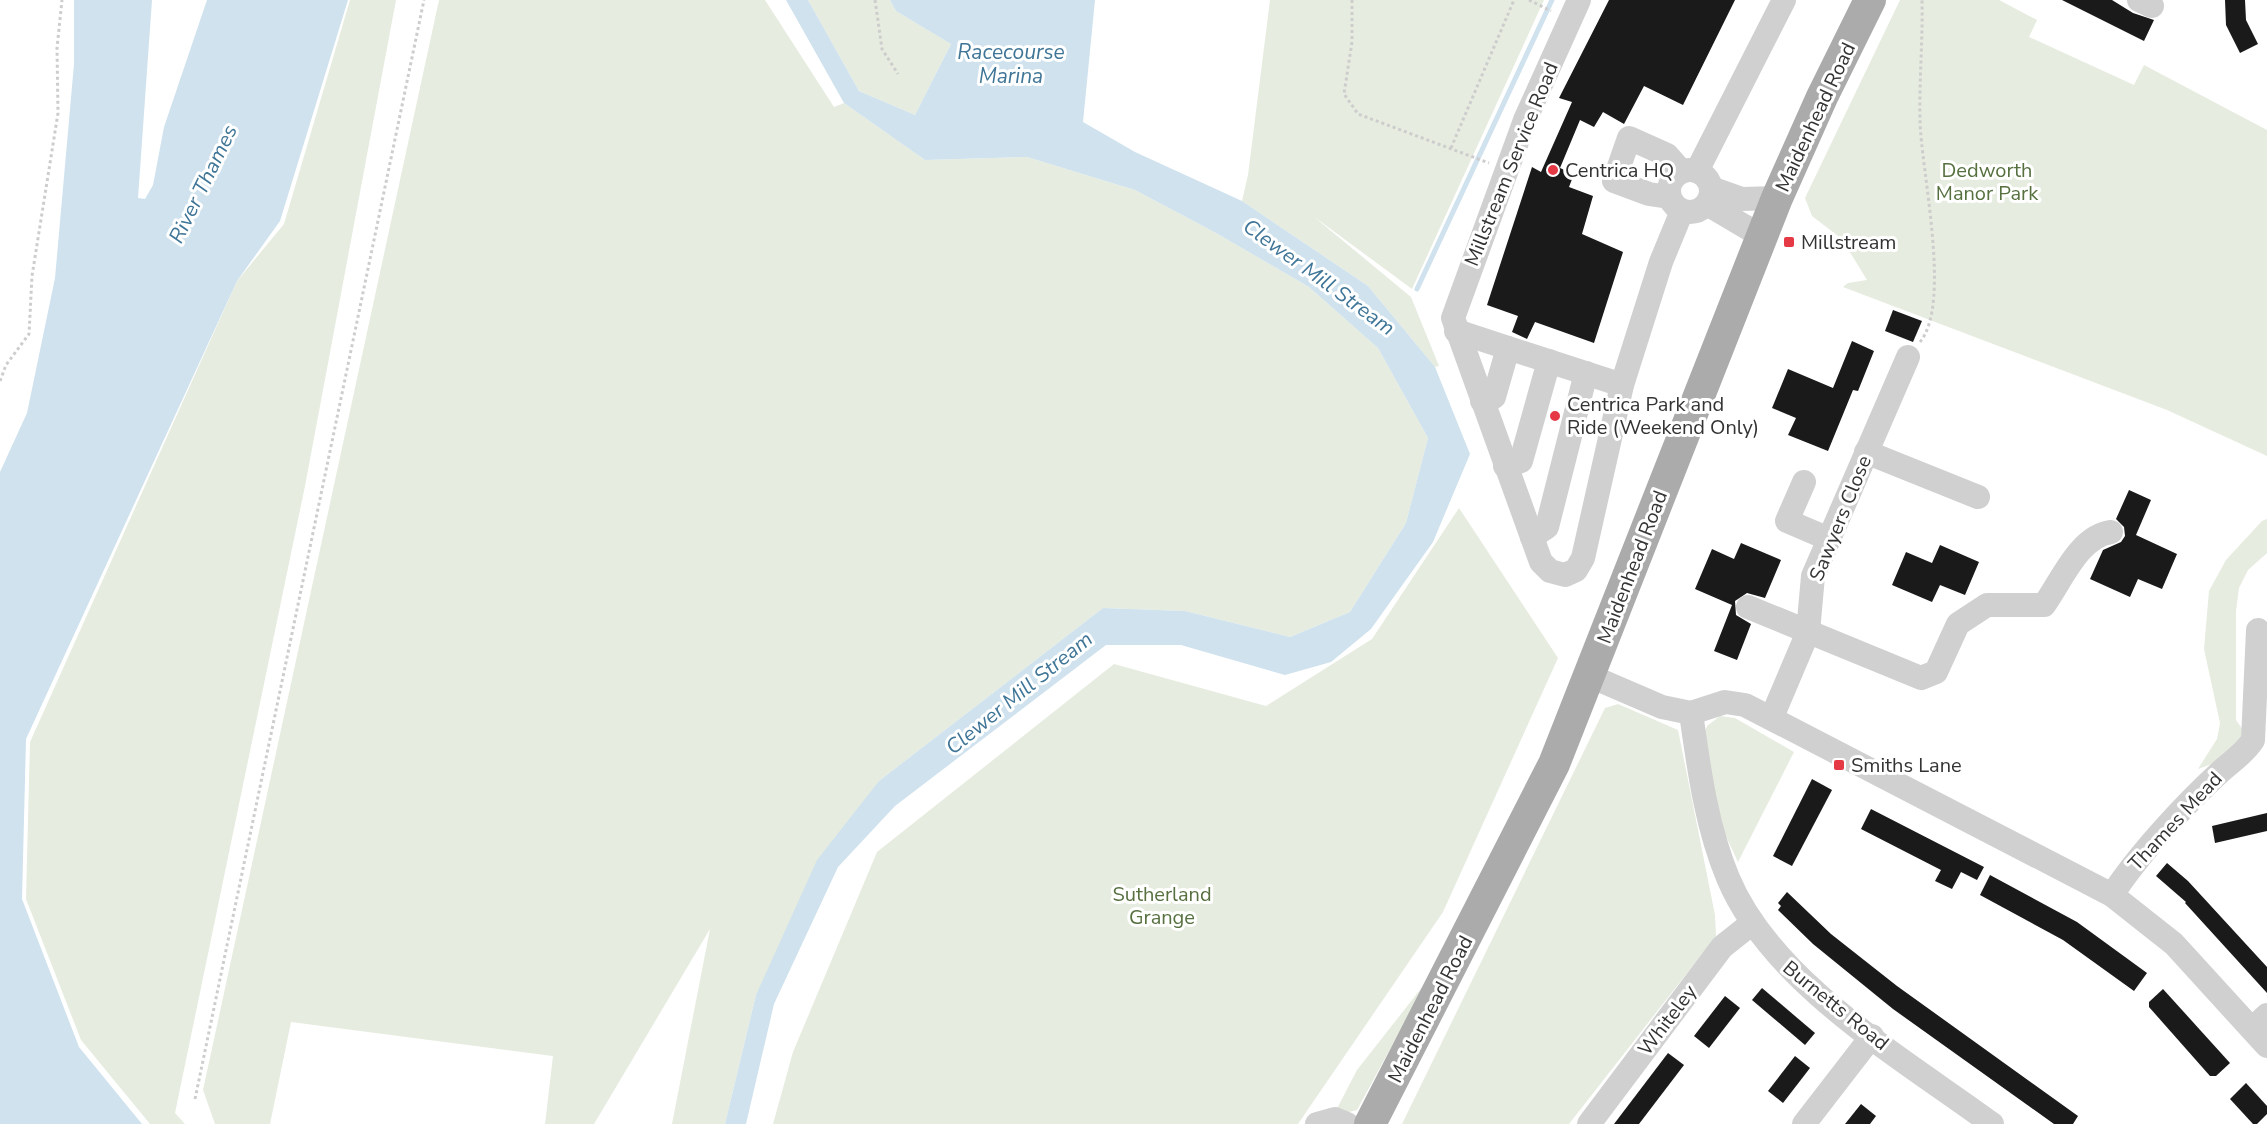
<svg xmlns="http://www.w3.org/2000/svg" width="2267" height="1124" viewBox="0 0 2267 1124" font-family="'Nunito Sans',sans-serif">
<style>
.green{fill:#e6ecdf}
.water{fill:#cfe2ee}
.lines{fill:none;stroke-linecap:round;stroke-linejoin:round}
.stream{stroke:#cfe2ee;stroke-width:5}
.building{fill:#1a1a1a}
.path{stroke:#cdcdcd;stroke-width:3;stroke-dasharray:3 3;stroke-linecap:butt}
.minor{stroke:#d0d0d0;stroke-width:24}
.major{stroke:#ababab;stroke-width:32}
.poi-dot{fill:#e63946;stroke:#fff;stroke-width:2}
.labels{text-anchor:middle;stroke-width:6;stroke-linejoin:round;paint-order:stroke}
.street-label{font-size:20px;fill:#333;stroke:#fff}
.poi-label{font-size:20px;fill:#333;stroke:#fff;text-anchor:start}
.park-label{font-size:20px;fill:#56703f;stroke:#fff}
.water-label{font-size:21px;font-style:italic;fill:#3f7597;stroke:#fff}
</style>
<rect width="100%" height="100%" fill="#fff"/>
<g class="green">
<polygon points="350,0 396,0 305,486 175,1113 185,1124 150,1124 81,1040 26,899 30,742 237,281 284,224"/>
<polygon points="439,0 765,0 834,107 844,103 925,160 1027,157 1135,190 1216,233 1309,287 1378,348 1428,438 1406,523 1350,612 1290,637 1185,611 1103,608 879,781 756,995 725,1124 672,1124 710,929 594,1124 545,1124 553,1056 291,1022 270,1124 215,1124 203,1090"/>
<polygon points="808,0 890,0 896,11 951,44 915,115 859,91"/>
<polygon points="1270,0 1544,0 1412,289 1313,216 1411,297 1439,366 1435,367 1368,286 1242,201 1248,175"/>
<polygon points="1900,0 1999,0 2037,20 2029,37 2134,85 2144,65 2267,130 2267,456 2167,410 1843,287 1848,283 1867,280 1842,239 1812,216 1805,198"/>
<polygon points="1459,508 1558,658 1443,912 1298,1124 773,1124 793,1052 877,852 1114,664 1266,706 1372,639"/>
<polygon points="2267,519 2267,553 2248,570 2239,588 2236,611 2236,720 2247,736 2223,760 2198,769 2217,739 2220,723 2204,649 2209,591 2226,560 2262,521"/>
<polygon points="1618,704 1678,730 1715,915 1716,936 1569,1124 1402,1124 1605,708"/>
<polygon points="1720,716 1735,718 1794,752 1738,862 1722,828 1701,741 1707,726"/>
<polygon points="1427,981 1357,1110 1349,1112 1344,1124 1329,1124 1357,1070"/>
</g>
<g class="water">
<polygon points="74,0 152,0 138,198 145,199 153,185 164,127 207,0 348,0 280,221 237,281 26,739 22,899 79,1047 142,1124 0,1124 0,472 27,413 55,278 74,64"/>
<polygon points="786,0 808,0 859,91 915,115 951,44 896,11 890,0 1095,0 1083,122 1135,152 1242,201 1368,286 1435,367 1470,454 1433,542 1371,629 1331,662 1285,675 1181,645 1106,645 895,806 838,867 774,1004 746,1124 725,1124 756,995 817,860 879,781 1103,608 1185,611 1290,637 1350,612 1406,523 1428,438 1378,348 1309,287 1216,233 1135,190 1027,157 925,160 844,103"/>
</g>
<g class="lines">
<polyline class="stream" points="1417,289 1552,0"/>
</g>
<g class="building">
<polygon points="1609,0 1735,0 1683,105 1644,86 1624,124 1603,112 1594,127 1580,120 1560,168 1574,174 1569,187 1593,196 1582,234 1623,252 1594,343 1535,322 1527,339 1512,332 1518,316 1487,305 1532,167 1541,172 1572,102 1559,98"/>
<polygon points="2062,0 2112,0 2133,13 2154,20 2144,41"/>
<polygon points="2225,0 2245,0 2246,20 2258,44 2240,53 2226,25"/>
<polygon points="1893,310 1922,321 1913,342 1885,331"/>
<polygon points="1852,341 1874,351 1858,391 1853,390 1828,451 1788,435 1796,418 1772,408 1788,369 1833,388"/>
<polygon points="2129,490 2151,500 2136,535 2177,554 2162,589 2138,579 2130,597 2090,579 2103,550 2121,542 2125,536 2124,527 2116,519"/>
<polygon points="1741,543 1781,560 1765,598 1747,593 1735,601 1736,615 1751,624 1737,660 1714,651 1732,605 1695,589 1712,549 1734,559"/>
<polygon points="1940,545 1979,562 1965,595 1940,585 1932,602 1892,585 1906,552 1932,563"/>
<polygon points="1812,779 1832,790 1792,866 1773,856"/>
<polygon points="1871,809 1984,867 1977,880 1961,872 1952,889 1935,881 1941,870 1861,829"/>
<polygon points="2267,813 2267,831 2215,843 2212,826"/>
<polygon points="2167,863 2188,881 2267,967 2267,993 2185,903 2186,902 2156,876"/>
<polygon points="1990,875 2077,922 2147,973 2134,991 2063,940 1980,895"/>
<polygon points="1787,892 1831,934 1897,986 2078,1116 2073,1124 2054,1124 1893,1009 1813,944 1778,910 1781,906 1778,903"/>
<polygon points="1762,988 1815,1033 1805,1045 1752,1000"/>
<polygon points="2163,989 2230,1063 2216,1076 2210,1076 2149,1007 2149,1002"/>
<polygon points="1725,996 1740,1008 1709,1048 1694,1036"/>
<polygon points="1668,1053 1684,1065 1639,1124 1614,1124"/>
<polygon points="1795,1056 1810,1068 1783,1103 1768,1091"/>
<polygon points="2246,1083 2267,1106 2267,1114 2257,1124 2253,1124 2230,1099"/>
<polygon points="1861,1104 1876,1116 1870,1124 1845,1124"/>
</g>
<g class="lines">
<g class="path">
<polyline points="875,0 882,49 898,74"/>
<polyline points="1352,0 1352,42 1344,94 1358,114 1489,163"/>
<polyline points="1529,0 1551,11"/>
<polyline points="1451,148 1514,0"/>
<path d="M1920 342C1952 303 1921 171 1920 120 1919 80 1923 40 1922 0"/>
<polyline points="0,381 6,365 29,334 32,276 58,113 57,48 62,0"/>
<polyline points="195,1099 424,0"/>
</g>
<g class="minor">
<polyline points="1579,0 1525,120 1453,318 1541,562 1550,571 1565,575 1576,570 1583,558 1622,385 1661,262 1682,211"/>
<polyline points="2139,0 2152,6"/>
<circle cx="1690" cy="191" r="21"/>
<polyline points="1697,171 1784,0"/>
<polyline points="1711,188 1742,199 1777,198"/>
<polyline points="1669,197 1649,194 1614,181 1629,138 1667,155 1681,171"/>
<polyline points="1707,204 1761,236"/>
<polyline points="1456,331 1622,385"/>
<polyline points="1482,401 1494,397 1508,348"/>
<polyline points="1866,452 1978,497"/>
<polyline points="1505,466 1521,461 1549,361"/>
<polyline points="1804,482 1787,521 1829,539"/>
<polyline points="1532,537 1547,527 1586,373"/>
<path d="M1748 607 1921 678 1936 672 1958 624 1987 605H2044C2061 582 2079 536 2111 532"/>
<polyline points="1590,676 1662,707 1691,713 1725,702 1745,705 2112,895 2174,944 2267,1046"/>
<path d="M1691 713C1699 769 1706 825 1728 878 1772 983 1902 1058 1992 1124"/>
<polyline points="1772,717 1808,632 1813,576 1908,357"/>
<path d="M2112 895C2138 855 2184 805 2220 772 2232 761 2244 754 2253 740L2258 630"/>
<polyline points="2252,1029 2267,1015"/>
<polyline points="1317,1124 1335,1119 1347,1124"/>
<polyline points="1589,1124 1722,947 1751,924"/>
<polyline points="1804,1124 1872,1036"/>
</g>
<polyline class="major" points="1370,1124 1554,764 1777,198 1822,97 1870,0"/>
</g>
<g class="poi-dot">
<circle cx="1553" cy="170" r="6"/>
<rect x="1783" y="236" width="12" height="12" rx="3"/>
<circle cx="1555" cy="416" r="6"/>
<rect x="1833" y="759" width="12" height="12" rx="3"/>
</g>
<g class="labels">
<g class="street-label">
<text transform="translate(1815 117) rotate(-65)" y="7">Maidenhead Road</text>
<text transform="translate(1511 164) rotate(-68)" y="7">Millstream Service Road</text>
<text transform="translate(1840 518) rotate(-68)" y="7">Sawyers Close</text>
<text transform="translate(1632 567) rotate(-69)" y="7">Maidenhead Road</text>
<text transform="translate(2175 821) rotate(-47)" y="7">Thames Mead</text>
<text transform="translate(1836 1005) rotate(39)" y="7">Burnetts Road</text>
<text transform="translate(1430 1009) rotate(-63)" y="7">Maidenhead Road</text>
<text transform="translate(1667 1020) rotate(-53)" y="7">Whiteley</text>
</g>
<g class="poi-label">
<text x="1565" y="177">Centrica HQ</text>
<text x="1801" y="249">Millstream</text>
<text x="1567" y="411">Centrica Park and<tspan x="1567" dy="23">Ride (Weekend Only)</tspan></text>
<text x="1851" y="772">Smiths Lane</text>
</g>
<g class="park-label">
<text x="1987" y="177">Dedworth<tspan x="1987" dy="23">Manor Park</tspan></text>
<text x="1162" y="901">Sutherland<tspan x="1162" dy="23">Grange</tspan></text>
</g>
<g class="water-label">
<text x="1011" y="59">Racecourse<tspan x="1011" dy="24">Marina</tspan></text>
<text transform="translate(203 184) rotate(-64)" y="7">River Thames</text>
<text transform="translate(1319 277) rotate(36)" y="7">Clewer Mill Stream</text>
<text transform="translate(1019 693) rotate(-39)" y="7">Clewer Mill Stream</text>
</g>
</g>
</svg>
